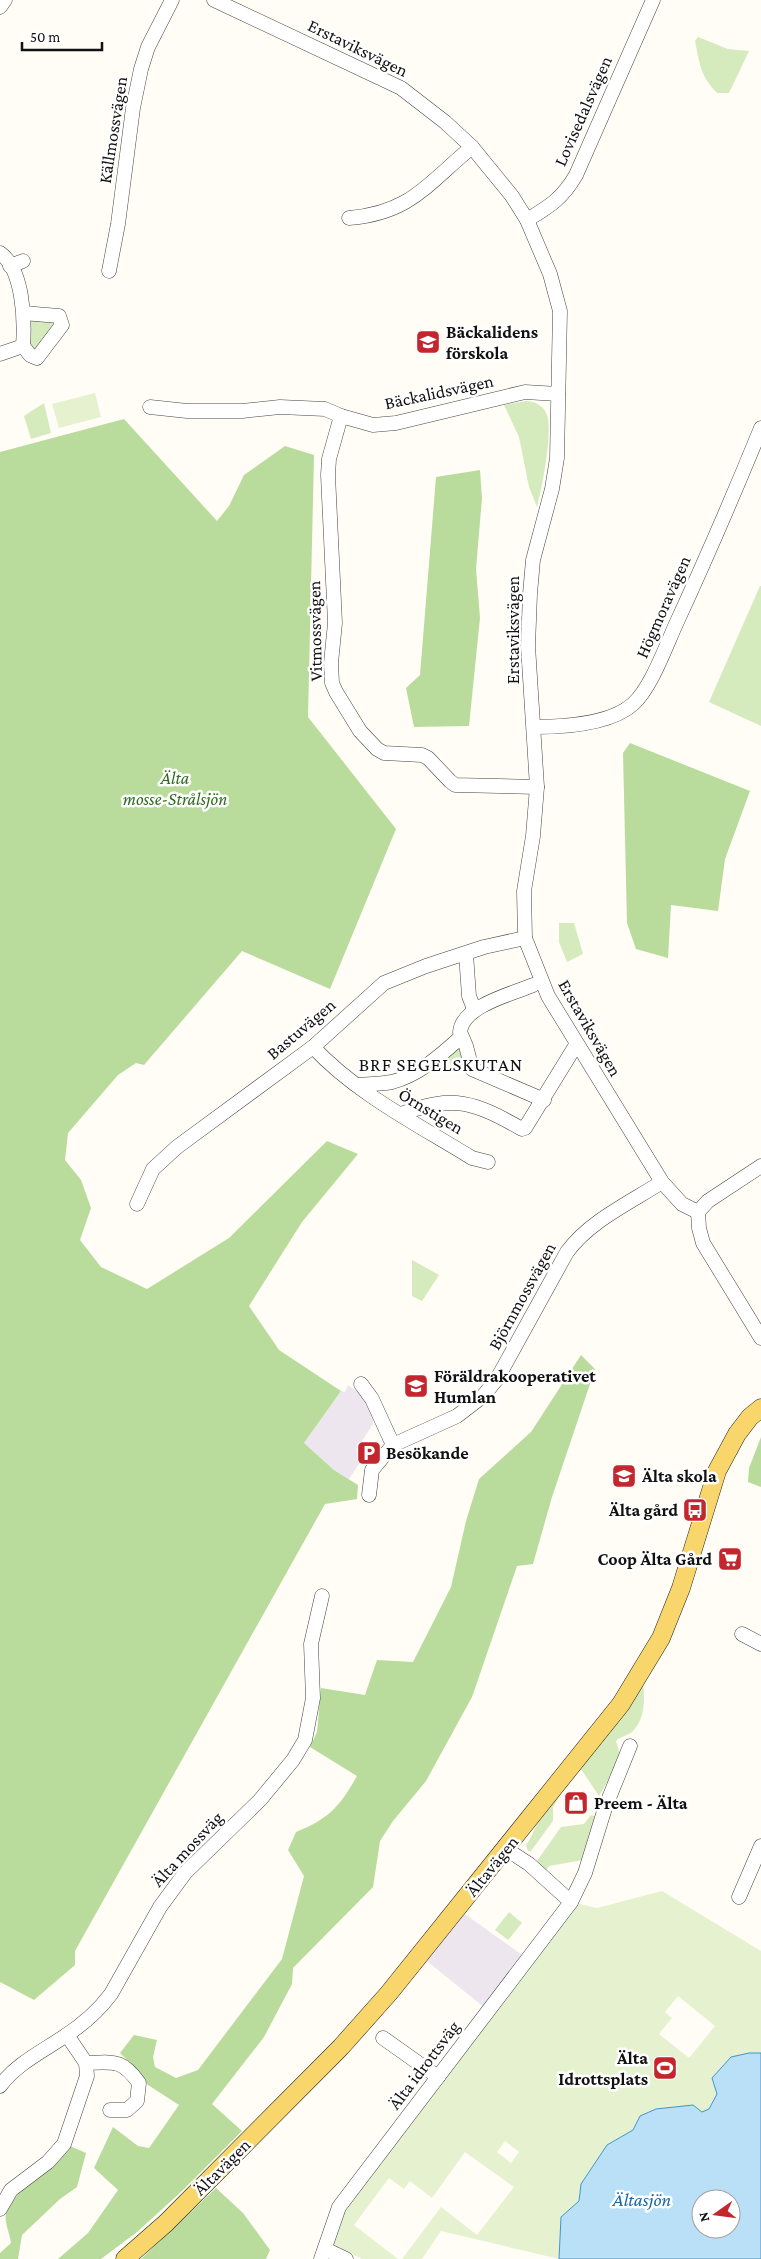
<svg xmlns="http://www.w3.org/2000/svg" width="761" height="2259" viewBox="0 0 761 2259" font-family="'Crimson Pro',serif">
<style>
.industrial{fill:#eee6ef}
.green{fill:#d5ebbd}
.forest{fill:#b9dc9c}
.pitch{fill:#e6f2cf;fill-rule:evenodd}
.water{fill:#b9e0f7;stroke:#3f96cf;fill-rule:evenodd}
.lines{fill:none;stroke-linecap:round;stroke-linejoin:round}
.minor-casing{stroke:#444;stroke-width:15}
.major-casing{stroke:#222;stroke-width:19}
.minor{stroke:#fff;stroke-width:14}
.major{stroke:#f9d66b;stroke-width:18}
.labels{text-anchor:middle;stroke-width:5;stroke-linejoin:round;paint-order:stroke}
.street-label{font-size:18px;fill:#111;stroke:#fff}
.poi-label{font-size:18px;font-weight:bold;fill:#111;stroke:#fff;text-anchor:start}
.park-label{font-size:18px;font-style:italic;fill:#2f6b1f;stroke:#fff}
.neighbourhood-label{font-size:19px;letter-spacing:1px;fill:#111;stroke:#fff}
.water-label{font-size:19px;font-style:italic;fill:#1768a6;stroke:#fff}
</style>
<rect width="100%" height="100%" fill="#fffdf5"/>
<g class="industrial">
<polygon points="348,1385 367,1399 372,1408 373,1424 356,1450 364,1456 349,1479 334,1470 304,1443 341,1391 345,1392"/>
<polygon points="462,1912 525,1957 485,2008 423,1958"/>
</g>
<g class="green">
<path d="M698 37 728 49 749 51 729 93H717C700 75 700 65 695 41Z"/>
<polygon points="34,317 57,323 37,351 28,346 30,319"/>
<path d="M526 401C535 401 544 406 547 415 553 432 542 488 537 507L529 487 519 437 504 405Z"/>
<polygon points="44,403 51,433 31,439 24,416"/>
<polygon points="760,586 761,586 761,726 709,702"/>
<polygon points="559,923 574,923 583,954 567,962 559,942"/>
<polygon points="461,1037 472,1069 453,1072 448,1056 453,1054 452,1045"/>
<polygon points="412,1260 439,1275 422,1301 412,1296"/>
<path d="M643 1684C645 1700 645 1718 633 1731 628 1736 621 1736 616 1741L621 1758 599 1796 581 1769Z"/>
<path d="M569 1781 553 1807V1821L531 1851H528L526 1845C532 1838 534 1828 539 1820 546 1806 559 1794 569 1781Z"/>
<polygon points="591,1815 597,1817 583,1860 549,1866 545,1872 537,1861 561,1827 584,1824"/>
<polygon points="509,1912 522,1923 508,1940 495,1930"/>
</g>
<g class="forest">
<polygon points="124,419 217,521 229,506 244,475 285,446 314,455 308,717 396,829 330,989 242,951 144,1065 136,1063 118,1075 68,1133 65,1160 81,1180 91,1208 80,1240 101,1267 147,1289 229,1238 327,1141 358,1154 302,1222 249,1306 279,1350 341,1391 304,1443 334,1470 358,1485 357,1499 325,1504 75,1951 75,1965 34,2000 0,1982 0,452"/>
<polygon points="480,470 482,498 476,569 480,618 469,726 414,727 406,688 420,675 436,477"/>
<polygon points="630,743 750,791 725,859 718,911 671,905 668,958 636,949 627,923 623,753"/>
<path d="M581 1355 595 1369 552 1497 533 1564 517 1566 472 1697 426 1781 393 1821 380 1841 373 1887 293 1968 292 1984 264 2037 212 2104 242 2131 181 2192 137 2232 101 2259H58L88 2233 118 2190 94 2168 113 2127 138 2146 149 2148 179 2105 148 2085 134 2067 120 2053 134 2035 157 2040 153 2057 155 2067 176 2078 198 2070 282 1959 304 1876 288 1850 296 1832C329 1819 340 1806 357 1776L310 1747 317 1732 321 1688 365 1695 377 1660 413 1662 451 1587 466 1521 479 1479 531 1432Z"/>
<polygon points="761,1437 761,1487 748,1482 749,1468"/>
<path d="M70 2146 86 2153 77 2187 60 2199 22 2235 18 2259H0V2253L11 2243C10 2234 4 2222 6 2213 11 2195 55 2159 70 2146Z"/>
<polygon points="216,2188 243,2213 270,2250 266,2259 141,2259"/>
</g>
<g class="pitch">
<polygon points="95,393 101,417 59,428 52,404"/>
<path d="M662 1891 761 1951V2053C733 2053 730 2058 712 2078L717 2094 709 2109 702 2112 640 2116 633 2130 607 2145 579 2194V2201L561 2217 559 2259 441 2231 422 2259H402L441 2207 477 2235 514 2187 465 2152 432 2198 410 2181 404 2189 389 2178 354 2225 398 2259H362L326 2241 335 2216 571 1902 597 1908ZM678 1996 715 2026 689 2058 659 2034 672 2018 665 2012ZM505 2141 519 2152 511 2163 497 2152Z"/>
</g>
<path class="water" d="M749 2053H761V2259H559L561 2217 579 2201 581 2184 607 2145 633 2130 640 2116 656 2109 693 2105 702 2112 709 2109 717 2094 712 2078 731 2057ZM701 2199H731V2229H701Z"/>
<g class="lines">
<defs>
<g id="minor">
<polyline points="214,0 401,88 445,122 472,147 512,196 527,220 550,274 560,311 557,458 552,489 533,560 530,594 528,646 537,787 533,836 524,891 525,938 548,996 662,1182 682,1204 698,1212"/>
<polyline points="0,7 5,0"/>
<path d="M349 218C411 213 428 183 472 147"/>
<path d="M527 220C550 206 562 199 576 175L653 0"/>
<path d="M0 253C23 269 25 319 23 346L30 355 37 358 62 325 59 316 23 313"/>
<polyline points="10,266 23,261"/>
<polyline points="109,271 118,224 133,108 141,69 148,47 172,0"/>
<polyline points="0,354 23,346"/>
<polyline points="150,407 187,411 242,411 280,407 325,409 341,416 373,425 396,423 525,392 558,394"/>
<polyline points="341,416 329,459 328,475 335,623 331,663 332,683 336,692 360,731 377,749 384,753 422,755 428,758 450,781 455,785 537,787"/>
<path d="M534 727C563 727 611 724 633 704 651 688 666 646 676 624 706 559 734 494 761 428"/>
<polyline points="466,954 469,996 474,1009"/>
<path d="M533 985C512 994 462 1006 460 1032L466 1046 472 1069 544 1100"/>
<path d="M313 1047C357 1094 417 1124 472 1158L488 1162"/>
<path d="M357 1085C368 1084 381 1084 392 1082 419 1075 441 1055 461 1037"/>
<path d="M401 1114C454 1094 474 1102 522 1129L525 1128 576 1045"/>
<polyline points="137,1204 153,1169 177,1147 313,1047 384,983 426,966 484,947 525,938"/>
<polyline points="698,1212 699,1228 703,1243 761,1338"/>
<polyline points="698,1212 708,1201 761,1166"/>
<polyline points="361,1384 372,1399 393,1445"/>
<path d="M369 1495 372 1470 393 1445 457 1416 483 1396 497 1379 567 1252C590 1221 629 1203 662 1182"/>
<polyline points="742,1634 761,1644"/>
<polyline points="739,1897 761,1846"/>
<polyline points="571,1902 585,1873 605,1808 630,1746"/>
<polyline points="383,2038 438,2077"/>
<path d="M86 2063C114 2062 122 2059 139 2083L137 2101 127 2110H110"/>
<path d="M0 2086C16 2064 43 2051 65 2036 82 2025 99 2010 111 1994L160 1907 185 1873 260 1800 293 1760 305 1740 313 1698 311 1644 322 1596"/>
<polyline points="0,2209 11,2190 48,2162 64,2144 87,2076 86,2063 67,2035"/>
<polyline points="325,2249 346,2259"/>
<polyline points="321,2259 339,2207 571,1902 529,1864 506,1849"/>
</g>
<polyline id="major" points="125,2259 166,2223 341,2047 389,1993 621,1704 661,1638 681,1588 717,1471 737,1434 750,1417 761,1408"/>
</defs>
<use href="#minor" class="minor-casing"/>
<use href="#major" class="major-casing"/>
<use href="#minor" class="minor"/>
<use href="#major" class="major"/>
</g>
<defs>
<symbol id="school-square" viewBox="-11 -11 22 22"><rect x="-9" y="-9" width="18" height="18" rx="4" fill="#c4262e" stroke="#fff"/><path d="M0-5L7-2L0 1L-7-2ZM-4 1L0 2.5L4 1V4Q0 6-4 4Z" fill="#fff"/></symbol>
<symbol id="parking-square" viewBox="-11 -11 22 22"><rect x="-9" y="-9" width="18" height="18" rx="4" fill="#c4262e" stroke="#fff"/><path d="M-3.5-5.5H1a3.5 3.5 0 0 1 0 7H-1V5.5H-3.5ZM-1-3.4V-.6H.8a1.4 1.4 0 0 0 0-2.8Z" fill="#fff"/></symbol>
<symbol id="bus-square" viewBox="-11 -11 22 22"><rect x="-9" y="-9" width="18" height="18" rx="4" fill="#c4262e" stroke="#fff"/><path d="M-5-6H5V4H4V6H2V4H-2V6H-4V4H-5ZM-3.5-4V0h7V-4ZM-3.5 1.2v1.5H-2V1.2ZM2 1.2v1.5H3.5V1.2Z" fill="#fff"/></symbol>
<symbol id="supermarket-square" viewBox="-11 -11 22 22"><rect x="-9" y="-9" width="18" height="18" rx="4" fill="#c4262e" stroke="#fff"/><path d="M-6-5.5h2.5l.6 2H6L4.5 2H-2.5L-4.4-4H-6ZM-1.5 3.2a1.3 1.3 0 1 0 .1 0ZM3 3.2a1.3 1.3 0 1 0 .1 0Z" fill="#fff"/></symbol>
<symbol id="shop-square" viewBox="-11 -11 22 22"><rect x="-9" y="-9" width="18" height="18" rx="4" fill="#c4262e" stroke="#fff"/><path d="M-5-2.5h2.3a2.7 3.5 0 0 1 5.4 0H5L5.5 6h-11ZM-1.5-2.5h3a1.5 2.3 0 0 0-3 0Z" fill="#fff"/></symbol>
<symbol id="stadium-square" viewBox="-11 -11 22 22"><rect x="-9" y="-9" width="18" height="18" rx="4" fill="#c4262e" stroke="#fff"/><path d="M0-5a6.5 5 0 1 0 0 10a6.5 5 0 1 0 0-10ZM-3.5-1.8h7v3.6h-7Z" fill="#fff"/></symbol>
</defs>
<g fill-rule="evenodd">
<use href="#school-square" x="414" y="328" width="28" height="28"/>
<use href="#school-square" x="402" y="1372" width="28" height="28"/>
<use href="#parking-square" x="355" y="1439" width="28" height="28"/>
<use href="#school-square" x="610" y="1462" width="28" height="28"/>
<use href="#bus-square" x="681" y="1496" width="28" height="28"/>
<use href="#supermarket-square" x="716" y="1545" width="28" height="28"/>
<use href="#shop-square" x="562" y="1789" width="28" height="28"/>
<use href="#stadium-square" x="651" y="2054" width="28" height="28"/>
</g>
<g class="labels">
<g class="street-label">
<text transform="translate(358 48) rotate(26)" y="6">Erstaviksvägen</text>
<text transform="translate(583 111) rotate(-66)" y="6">Lovisedalsvägen</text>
<text transform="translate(113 130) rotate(-81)" y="6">Källmossvägen</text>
<text transform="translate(439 392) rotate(-12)" y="6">Bäckalidsvägen</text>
<text transform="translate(663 607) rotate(-66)" y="6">Högmoravägen</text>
<text transform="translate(513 630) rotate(-90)" y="6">Erstaviksvägen</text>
<text transform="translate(315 631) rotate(-91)" y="6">Vitmossvägen</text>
<text transform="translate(590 1028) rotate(60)" y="6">Erstaviksvägen</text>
<text transform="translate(301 1029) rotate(-40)" y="6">Bastuvägen</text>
<text transform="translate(431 1111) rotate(31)" y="6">Örnstigen</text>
<text transform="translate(522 1296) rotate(-61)" y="6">Björnmossvägen</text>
<text transform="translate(187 1849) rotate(-47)" y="6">Älta mossväg</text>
<text transform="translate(492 1866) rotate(-51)" y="6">Ältavägen</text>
<text transform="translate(424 2065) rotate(-53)" y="6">Älta idrottsväg</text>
<text transform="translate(222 2167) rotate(-45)" y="6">Ältavägen</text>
</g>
<g class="poi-label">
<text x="446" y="338">Bäckalidens<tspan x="446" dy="21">förskola</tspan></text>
<text x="434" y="1382">Föräldrakooperativet<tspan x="434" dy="21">Humlan</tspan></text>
<text x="386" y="1459">Besökande</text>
<text x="642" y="1482">Älta skola</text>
<text x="678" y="1516" text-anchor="end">Älta gård</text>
<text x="712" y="1565" text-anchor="end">Coop Älta Gård</text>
<text x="594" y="1809">Preem - Älta</text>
<text x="648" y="2064" text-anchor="end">Älta<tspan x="648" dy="21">Idrottsplats</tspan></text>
</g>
<g class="park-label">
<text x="175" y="784">Älta<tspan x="175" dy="21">mosse-Strålsjön</tspan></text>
</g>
<g class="neighbourhood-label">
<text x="441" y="1071">BRF SEGELSKUTAN</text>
</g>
<g class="water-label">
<text x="642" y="2206">Ältasjön</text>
</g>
</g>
<g transform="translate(716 2214) rotate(256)"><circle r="24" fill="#ffffff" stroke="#a0a0a0"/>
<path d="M0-4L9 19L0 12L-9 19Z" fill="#c4262e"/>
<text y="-8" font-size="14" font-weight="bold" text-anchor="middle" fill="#111111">N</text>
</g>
<path d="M22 42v8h80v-8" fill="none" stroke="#111111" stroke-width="2.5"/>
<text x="30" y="42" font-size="15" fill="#111111" stroke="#ffffff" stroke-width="4" paint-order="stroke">50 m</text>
</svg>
